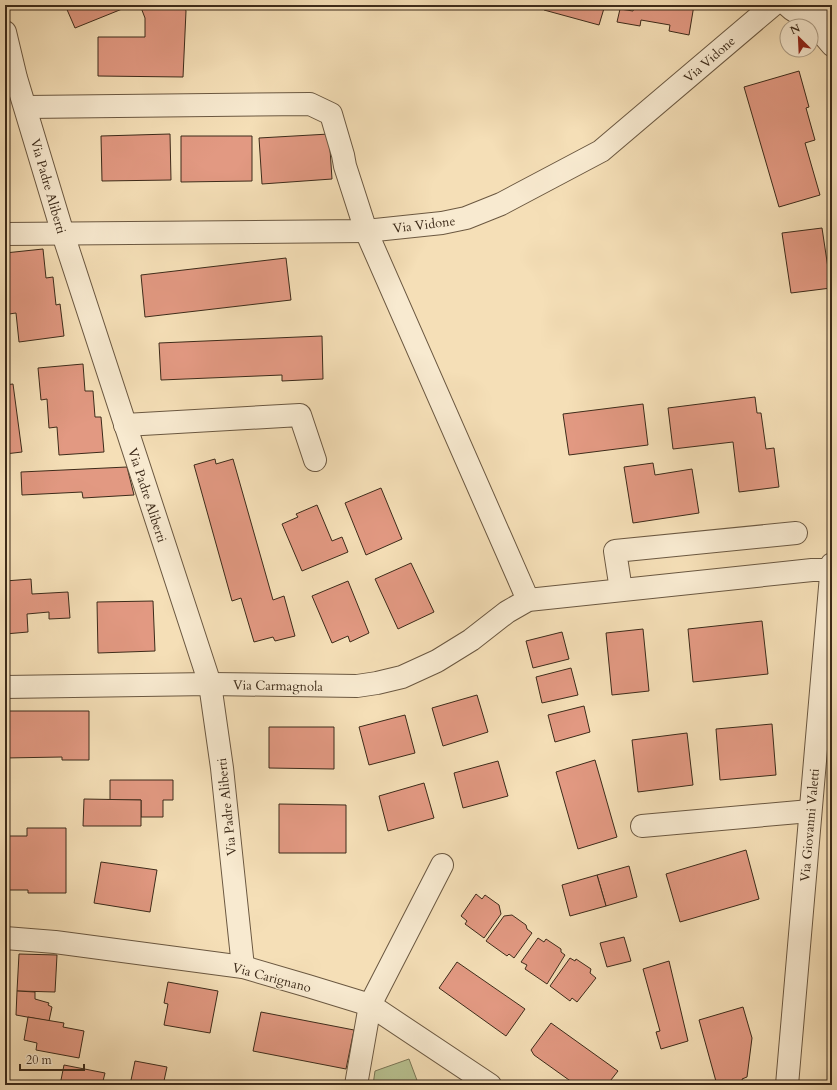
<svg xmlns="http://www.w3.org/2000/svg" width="837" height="1090" viewBox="0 0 837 1090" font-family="Cardo,serif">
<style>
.green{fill:#b8c291;stroke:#7a7656}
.building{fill:#e29982;stroke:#3d2b1a}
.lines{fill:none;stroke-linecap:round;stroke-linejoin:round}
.minor-casing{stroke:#6b5841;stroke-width:24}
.minor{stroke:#f8ead0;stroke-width:22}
.labels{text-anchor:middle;stroke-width:3;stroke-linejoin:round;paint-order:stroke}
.street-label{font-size:13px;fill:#3d2b1a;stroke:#f8ead0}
</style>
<rect width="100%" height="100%" fill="#f5dfb7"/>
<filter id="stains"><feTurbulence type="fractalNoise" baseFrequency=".005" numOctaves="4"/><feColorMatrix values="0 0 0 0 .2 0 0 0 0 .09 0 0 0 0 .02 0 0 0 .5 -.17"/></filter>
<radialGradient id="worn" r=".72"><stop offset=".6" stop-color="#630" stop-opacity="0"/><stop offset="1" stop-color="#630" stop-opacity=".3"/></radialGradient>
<polygon class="green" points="409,1059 418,1083 425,1083 426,1085 373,1085 375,1071"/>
<g class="building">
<polygon points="65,5 132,5 75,28"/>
<polygon points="140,5 184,5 186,11 183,77 98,76 98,37 145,37 145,18"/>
<polygon points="545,5 605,5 599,25 544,10"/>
<polygon points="635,5 694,5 689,35 669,31 670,25 641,20 640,26 617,22 620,9 633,11"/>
<polygon points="799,71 809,107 806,108 815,140 805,143 820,195 779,207 744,87"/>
<polygon points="170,134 171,180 102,181 101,136"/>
<polygon points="329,134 332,179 262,184 259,138"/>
<polygon points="181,136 252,136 252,181 181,182"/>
<polygon points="822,228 831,288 791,293 782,233"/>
<polygon points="43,249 46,278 53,277 56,305 60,304 64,336 19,342 16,313 9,314 6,286 5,286 5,253"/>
<polygon points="286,258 291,300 145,317 141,275"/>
<polygon points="322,336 323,379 282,381 282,375 161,380 159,343"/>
<polygon points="83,364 85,391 93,391 95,417 101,417 104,452 59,455 57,427 49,428 47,399 41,400 38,368"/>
<polygon points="13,384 22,452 5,454 5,385"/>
<polygon points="755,397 757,413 761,413 766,449 774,448 779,487 739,492 733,442 673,449 668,408"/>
<polygon points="643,404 648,445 569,455 563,414"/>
<polygon points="215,459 216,464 233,459 273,600 284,596 295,636 275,641 273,637 254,642 241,598 232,601 194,465"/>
<polygon points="653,463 655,475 692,469 699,513 633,523 624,467"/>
<polygon points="127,467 134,495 83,498 82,492 22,495 21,472"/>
<polygon points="381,488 402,539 366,555 345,503"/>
<polygon points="317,505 332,541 342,537 348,552 302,571 282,524 298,517 296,514"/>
<polygon points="411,563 434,612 398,629 375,579"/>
<polygon points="31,579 32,594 68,592 70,618 49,619 49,612 27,614 28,632 5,634 5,581"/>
<polygon points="348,581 369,633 350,642 348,636 332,643 312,596"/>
<polygon points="153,601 155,651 98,653 97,602"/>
<polygon points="762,621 768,674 693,682 688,629"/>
<polygon points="643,629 649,691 612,695 606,633"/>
<polygon points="562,632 569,659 533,668 526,641"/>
<polygon points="571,668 578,695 542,703 536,677"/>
<polygon points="477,695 488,732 443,746 432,708"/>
<polygon points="584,706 590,732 555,742 548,715"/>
<polygon points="5,711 89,711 89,760 62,760 62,757 5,758"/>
<polygon points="405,715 415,753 369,765 359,727"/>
<polygon points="772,724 776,775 720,780 716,729"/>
<polygon points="269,727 334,727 334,769 269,768"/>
<polygon points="687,733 693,785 638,792 632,740"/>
<polygon points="595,760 617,837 578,849 556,772"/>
<polygon points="498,761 508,796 463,808 454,773"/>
<polygon points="110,780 173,780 173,800 163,800 163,817 141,817 141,800 110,800"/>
<polygon points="424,783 434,818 388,831 379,796"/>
<polygon points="84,799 141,800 141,826 83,826"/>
<polygon points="279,804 346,805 346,853 279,853"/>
<polygon points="27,828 66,828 66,893 28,893 28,890 5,890 5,836 27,836"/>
<polygon points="746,850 759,899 680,922 666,874"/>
<polygon points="101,862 157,870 150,912 94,903"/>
<polygon points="629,866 637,897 606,906 597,875"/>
<polygon points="597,875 606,906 570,916 562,885"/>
<polygon points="476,894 482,899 485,895 499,905 501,914 484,938 465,924 467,921 461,916"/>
<polygon points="512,915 526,925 527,929 532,933 514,958 509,954 507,956 486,941 504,916"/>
<polygon points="624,937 631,961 607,967 600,943"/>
<polygon points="538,938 544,942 546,939 561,949 561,952 565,955 547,984 525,969 527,965 521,962"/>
<polygon points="19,954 57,955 55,992 17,991"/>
<polygon points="570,958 575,961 576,959 591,969 590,973 596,978 577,1002 572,998 570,1001 550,986"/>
<polygon points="669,961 688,1041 661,1049 656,1032 660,1031 643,969"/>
<polygon points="457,962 525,1009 506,1036 439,988"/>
<polygon points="168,982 218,991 210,1033 164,1025 168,1004 164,1003"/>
<polygon points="17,991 35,992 35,999 49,1003 48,1005 52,1007 49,1021 16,1015"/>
<polygon points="743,1007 752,1038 747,1077 742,1079 744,1085 717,1085 699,1020"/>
<polygon points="261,1012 354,1030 346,1069 253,1051"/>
<polygon points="28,1017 64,1023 63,1027 84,1031 79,1058 36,1050 37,1043 24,1040"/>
<polygon points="551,1023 618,1071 607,1085 576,1085 534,1055 531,1050"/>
<polygon points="135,1061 167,1067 164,1081 182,1085 130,1085"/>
<polygon points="64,1065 105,1073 102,1085 60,1085"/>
</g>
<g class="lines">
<defs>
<g id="minor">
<path d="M787 5C800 18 815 19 832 16"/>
<polyline points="804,16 814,24 832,45"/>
<polyline points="5,32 16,78 63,234 210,684 222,768 243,967"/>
<polyline points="26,107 310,104 331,114 343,155 345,166 366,231 528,600"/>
<polyline points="5,234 366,231 442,223 466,218 501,204 601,151 773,5"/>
<polyline points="125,425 300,415 315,460"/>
<polyline points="621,590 615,551 796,533"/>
<polyline points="5,687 210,684 357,686 377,683 402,677 437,661 471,640 507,612 528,600 812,570 831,570"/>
<polyline points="642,826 810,811"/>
<polyline points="5,938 55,942 243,967 308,986 370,1005 490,1085"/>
<polyline points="356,1085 370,1005 442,865"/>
<polyline points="787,1085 832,564"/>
</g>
</defs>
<use href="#minor" class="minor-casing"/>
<use href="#minor" class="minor"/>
</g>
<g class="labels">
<g class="street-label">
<text transform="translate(709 59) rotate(-41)" y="5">Via Vidone</text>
<text transform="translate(49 186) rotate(74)" y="5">Via Padre Aliberti</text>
<text transform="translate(424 224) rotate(-7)" y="5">Via Vidone</text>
<text transform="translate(148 495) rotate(72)" y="5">Via Padre Aliberti</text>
<text transform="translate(278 685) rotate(1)" y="5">Via Carmagnola</text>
<text transform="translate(226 807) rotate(-96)" y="5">Via Padre Aliberti</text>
<text transform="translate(809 825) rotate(-85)" y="5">Via Giovanni Valetti</text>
<text transform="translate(272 977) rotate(15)" y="5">Via Carignano</text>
</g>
</g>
<rect width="837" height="1090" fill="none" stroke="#f5dfb7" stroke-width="20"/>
<rect x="6" y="6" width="825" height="1078" fill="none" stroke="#3d2b1a" stroke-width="2"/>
<rect x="10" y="10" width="817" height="1070" fill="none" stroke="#3d2b1a"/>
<g transform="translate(799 38) rotate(336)"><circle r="19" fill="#f8ead0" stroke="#ad9e87"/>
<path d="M0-3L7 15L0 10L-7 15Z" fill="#8f2418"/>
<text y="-6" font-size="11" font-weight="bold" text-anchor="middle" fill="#3d2b1a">N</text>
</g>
<path d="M20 1064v6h64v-6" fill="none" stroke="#3d2b1a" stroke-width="2"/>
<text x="26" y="1064" font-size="12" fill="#3d2b1a" stroke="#f8ead0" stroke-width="3" paint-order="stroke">20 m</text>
<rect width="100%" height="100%" filter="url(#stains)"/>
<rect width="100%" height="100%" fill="url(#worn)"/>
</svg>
